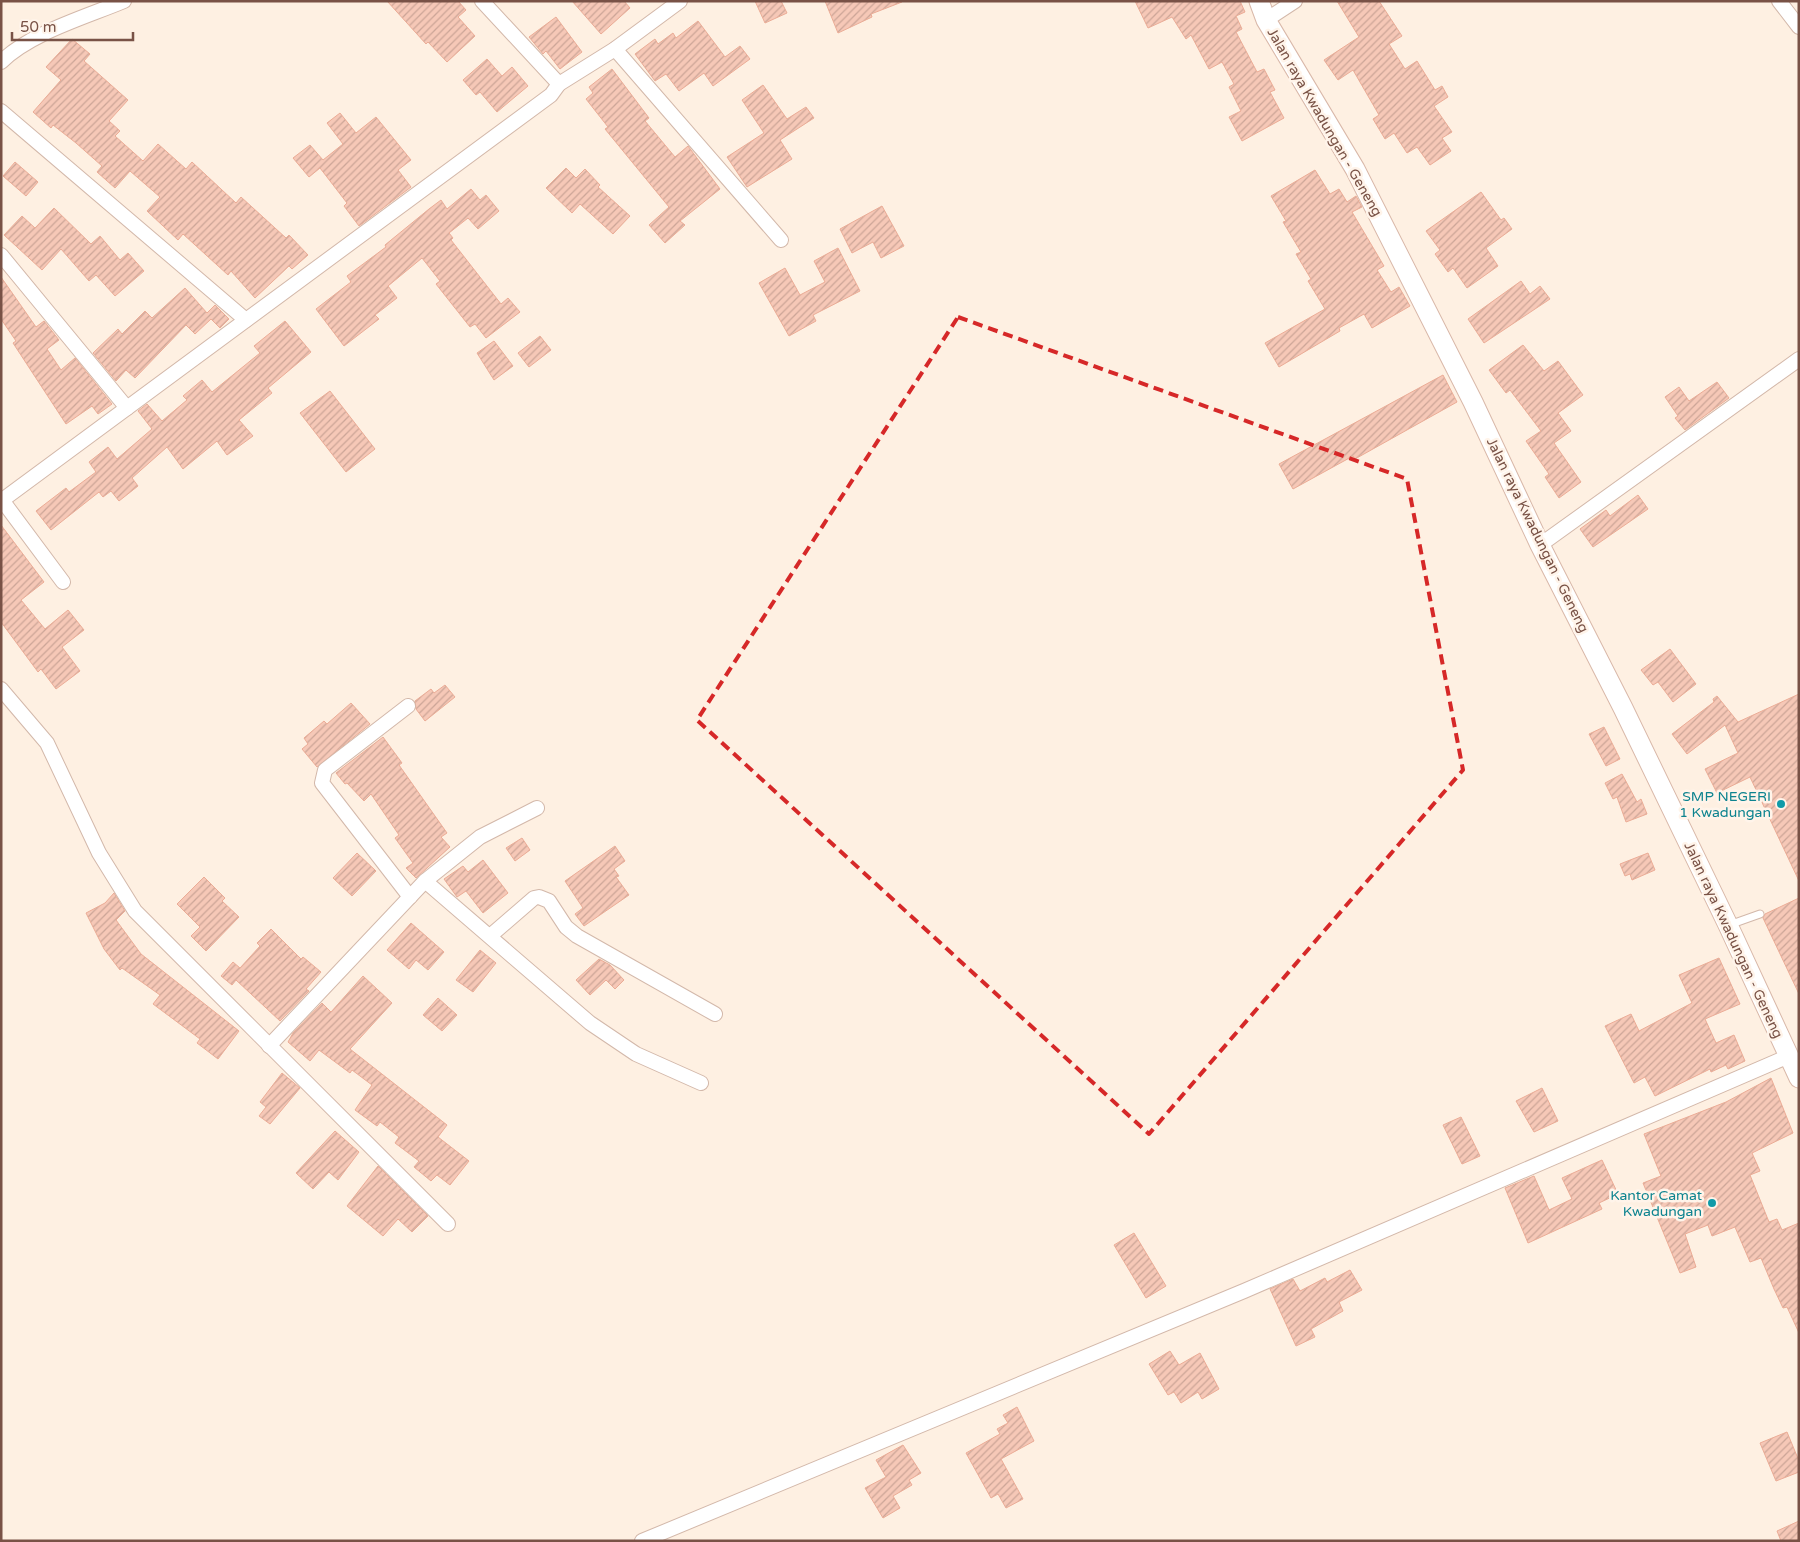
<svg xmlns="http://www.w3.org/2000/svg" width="1800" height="1542" viewBox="0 0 1800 1542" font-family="'Varela Round',sans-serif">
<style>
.building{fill:url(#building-hatch);stroke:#ebac96}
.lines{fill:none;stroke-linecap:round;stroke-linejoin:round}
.service-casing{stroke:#d3b8aa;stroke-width:9}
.minor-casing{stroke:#d3b8aa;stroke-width:16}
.secondary-casing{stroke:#d9b8a9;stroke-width:21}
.service{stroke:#fff;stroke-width:7}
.minor{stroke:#fff;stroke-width:14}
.secondary{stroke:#fff;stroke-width:19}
.marked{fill:none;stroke:#d62828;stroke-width:4;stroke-dasharray:10 6;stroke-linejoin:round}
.culture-dot{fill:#0f9aa8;stroke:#fff4ea;stroke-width:2}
.labels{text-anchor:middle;stroke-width:5;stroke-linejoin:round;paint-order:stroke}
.street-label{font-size:14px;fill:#795246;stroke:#fff4ea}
.culture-label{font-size:14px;fill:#0d838f;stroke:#fff4ea;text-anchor:end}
</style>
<defs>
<pattern id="building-hatch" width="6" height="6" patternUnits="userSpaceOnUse" patternTransform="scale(1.25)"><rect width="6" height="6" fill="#f6c8b7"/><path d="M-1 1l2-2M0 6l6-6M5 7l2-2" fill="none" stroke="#cca597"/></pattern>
</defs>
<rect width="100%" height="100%" fill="#fef0e2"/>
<g class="building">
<polygon points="387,1 458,1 466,10 458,17 475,36 447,62 428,42 426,44"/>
<polygon points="572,1 624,1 630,8 601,34"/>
<polygon points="755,1 781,1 787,13 765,23"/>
<polygon points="825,1 902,1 902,2 871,14 872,17 838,33"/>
<polygon points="1135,1 1240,1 1245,12 1236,16 1242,29 1236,32 1257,72 1264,69 1275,90 1270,92 1284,118 1242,141 1229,117 1241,111 1229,87 1234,84 1222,62 1209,69 1191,35 1186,39 1172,17 1148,28"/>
<polygon points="1337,1 1379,1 1402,36 1389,44 1405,69 1417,61 1435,90 1442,86 1448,97 1434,106 1452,132 1442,138 1451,151 1430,165 1417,147 1407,153 1394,133 1385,139 1373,119 1379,115 1353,70 1338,80 1324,60 1359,37"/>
<polygon points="556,17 582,52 560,69 546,51 543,54 529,37"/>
<polygon points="698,21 725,57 740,46 750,59 713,86 704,73 679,91 666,74 655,81 635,54 655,39 658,44 673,33 676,38"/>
<polygon points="72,39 90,54 84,61 128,100 109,121 120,131 115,136 143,161 158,144 186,169 192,162 236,203 241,197 286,238 289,235 308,255 292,269 289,266 255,298 231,271 228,275 183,234 178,240 147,211 160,197 130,171 115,188 97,172 102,166 76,143 53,125 51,128 33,112 61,80 46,67"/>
<polygon points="487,59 502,76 512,67 528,86 497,112 480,92 476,95 463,80"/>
<polygon points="612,69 649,118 645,121 675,157 688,146 720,189 680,221 685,225 665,243 649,225 669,207 605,129 608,127 586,99 593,93 589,87"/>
<polygon points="763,85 787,119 806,107 814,118 780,140 792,159 747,187 727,157 764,133 742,100"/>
<polygon points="340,113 356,133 376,117 411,160 398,170 411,187 359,226 344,206 347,203 320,168 309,177 293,158 310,145 323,160 343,144 327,123"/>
<polygon points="15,162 38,182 26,196 3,176"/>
<polygon points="566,168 576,178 585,169 600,185 598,187 630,216 613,234 580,204 572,213 546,188"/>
<polygon points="1315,170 1330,194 1339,189 1347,202 1356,196 1362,207 1352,212 1384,266 1377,270 1391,292 1399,287 1410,306 1372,328 1364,314 1339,328 1340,331 1279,367 1265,343 1325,309 1308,281 1311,279 1296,254 1301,252 1283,222 1286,221 1271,196"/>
<polygon points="471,189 480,200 486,195 499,211 478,229 468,218 449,233 453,238 451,240 501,304 508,298 520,312 486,338 475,324 470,327 436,284 440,281 422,258 388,286 397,298 375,315 379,319 344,346 316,309 351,282 347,276 386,247 385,245 429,209 441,200 447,209"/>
<polygon points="1481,192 1501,220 1504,218 1512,229 1486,248 1498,266 1467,288 1453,268 1448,272 1435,254 1440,250 1426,231"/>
<polygon points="882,206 904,246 881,258 873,242 852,253 840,229"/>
<polygon points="54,208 91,244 100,236 120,260 128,253 144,271 115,296 96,275 89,281 61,249 42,270 4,235 22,216 35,228"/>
<polygon points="838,248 860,291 813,315 816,321 789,336 759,283 785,268 800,295 825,282 814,261"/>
<polygon points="1,277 36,327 44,321 59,340 47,349 61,370 75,358 112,404 98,414 92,406 66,424 13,343 16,341 1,319"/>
<polygon points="1521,281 1530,294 1540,286 1550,299 1484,343 1468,319"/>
<polygon points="185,288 207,313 215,305 229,319 220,328 211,319 195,334 186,325 135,378 126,370 116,381 93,353 118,329 122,334 145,311 152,318"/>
<polygon points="285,321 311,352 268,388 272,393 239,420 253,436 227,455 217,441 183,469 167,447 132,478 138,486 119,501 111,491 103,497 99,492 51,530 36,511 66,488 69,492 96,472 89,462 108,447 117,459 152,429 138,411 147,404 162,421 187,400 183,396 202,380 212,392 260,353 254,346"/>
<polygon points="540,336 551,350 529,367 518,353"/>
<polygon points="494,341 513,366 494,380 477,353"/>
<polygon points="1523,345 1544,371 1558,361 1583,395 1558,413 1571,431 1554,443 1581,482 1559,498 1545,477 1549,474 1526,441 1541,431 1510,390 1506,393 1489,370"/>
<polygon points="1443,375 1457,402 1355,459 1353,456 1293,489 1279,464"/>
<polygon points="1717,382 1729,398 1685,430 1675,418 1678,416 1665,397 1679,387 1689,401"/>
<polygon points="330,391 375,449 346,472 300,413"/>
<polygon points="1638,495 1648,509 1593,547 1580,529 1606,510 1610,516"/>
<polygon points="1,525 44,582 21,600 45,629 68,610 84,630 62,647 80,671 56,689 41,669 38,672 1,622"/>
<polygon points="1670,649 1696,684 1673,702 1658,682 1653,685 1641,670"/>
<polygon points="445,685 455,697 425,721 416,709 415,701 431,689 434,693"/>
<polygon points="1799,694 1799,881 1750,777 1717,793 1705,769 1738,753 1725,725 1687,754 1672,734 1714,702 1713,699 1717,696 1738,722"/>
<polygon points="351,703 370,724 317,767 302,749 308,744 304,738 324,721 327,724"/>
<polygon points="1604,727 1620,759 1606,766 1589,734"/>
<polygon points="383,737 402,763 399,765 447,833 441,837 450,847 416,878 406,868 413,863 395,838 399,835 371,794 364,801 347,783 345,784 336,773"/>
<polygon points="1622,774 1637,802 1641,799 1647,814 1626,822 1617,797 1613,799 1605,783"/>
<polygon points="522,838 530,850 515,861 506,848"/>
<polygon points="615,846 625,861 614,869 619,876 616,877 629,895 584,926 575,914 583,908 565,881"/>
<polygon points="357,853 376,871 352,896 333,878"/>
<polygon points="1648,853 1655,870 1632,880 1630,874 1625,876 1620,864"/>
<polygon points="483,860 508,893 483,913 466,891 457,897 444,879 463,866 468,872"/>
<polygon points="204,877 225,898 222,901 239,917 206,951 191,936 200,927 177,904"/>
<polygon points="114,893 125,911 116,920 141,954 239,1031 218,1059 197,1043 200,1039 153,1004 160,995 122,968 120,970 104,949 86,913 105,903"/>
<polygon points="1799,898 1799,994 1763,918 1765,914"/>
<polygon points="411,923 444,952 428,970 416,960 409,969 387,950"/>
<polygon points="271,929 301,959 303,957 321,972 306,989 309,991 280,1021 236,980 232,985 221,976 233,962 240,968 260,946 257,943"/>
<polygon points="480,950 496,963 473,992 456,980"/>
<polygon points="1719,958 1740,1004 1705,1019 1716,1043 1734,1035 1745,1061 1728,1069 1726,1065 1711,1072 1710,1069 1655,1096 1645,1077 1634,1083 1605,1026 1631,1014 1639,1031 1692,1003 1679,975"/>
<polygon points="599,959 610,965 624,980 615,989 606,980 590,995 576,980"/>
<polygon points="363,976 392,1003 350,1049 447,1125 438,1137 469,1161 450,1185 437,1175 431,1181 414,1167 419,1161 395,1143 399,1137 380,1122 377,1126 355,1110 372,1085 352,1070 350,1073 319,1050 310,1061 288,1042 293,1033 322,1003 331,1012"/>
<polygon points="438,998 457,1015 442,1031 423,1015"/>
<polygon points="282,1073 300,1088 270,1124 259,1116 266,1107 260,1102"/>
<polygon points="1771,1078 1793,1133 1752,1153 1760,1171 1750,1175 1769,1222 1777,1219 1782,1230 1799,1223 1799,1333 1787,1307 1783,1308 1774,1289 1761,1258 1750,1262 1735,1227 1712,1236 1708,1225 1685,1234 1696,1267 1680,1273 1643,1183 1661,1176 1644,1134 1726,1102"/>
<polygon points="1542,1088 1558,1121 1534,1132 1516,1101"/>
<polygon points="1461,1117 1480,1156 1462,1164 1443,1125"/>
<polygon points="335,1131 359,1152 338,1180 329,1172 313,1189 296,1173"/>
<polygon points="1602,1160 1618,1194 1599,1203 1602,1209 1528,1243 1505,1188 1534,1176 1549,1210 1572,1199 1562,1178"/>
<polygon points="378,1166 428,1216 412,1232 398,1219 383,1236 347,1206"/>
<polygon points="1134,1233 1166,1286 1146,1298 1114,1245"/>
<polygon points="1350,1270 1362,1290 1339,1302 1343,1311 1311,1329 1315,1337 1296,1346 1270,1289 1293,1279 1300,1291 1325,1278 1327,1282"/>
<polygon points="1170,1351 1179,1365 1200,1353 1219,1389 1202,1399 1198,1392 1181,1403 1174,1392 1168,1395 1149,1364"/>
<polygon points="1017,1407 1034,1441 1001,1459 1023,1499 1006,1508 998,1494 991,1498 966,1453 1000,1434 997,1429 1008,1423 1003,1415"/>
<polygon points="1787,1432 1799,1461 1799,1472 1776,1481 1760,1443"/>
<polygon points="903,1445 921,1473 909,1480 912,1485 893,1496 900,1508 883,1518 865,1488 886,1477 876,1460"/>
<polygon points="1799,1521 1799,1541 1781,1541 1777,1531"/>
</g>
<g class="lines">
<defs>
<polyline id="service" points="1729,925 1760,914"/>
<g id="minor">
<polyline points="482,1 559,84"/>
<polyline points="1779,1 1799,27"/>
<polyline points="1266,20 1295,1"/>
<polyline points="615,49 781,240"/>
<path d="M1 62C30 33 86 17 124 1"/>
<polyline points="1,111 246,320"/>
<polyline points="1,255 127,408"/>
<polyline points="2,500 63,582"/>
<polyline points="1,501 551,95 559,84 615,49 680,1"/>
<polyline points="1540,545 1799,359"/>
<polyline points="1,689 47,743 99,853 135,911 448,1224"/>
<polyline points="408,706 325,770 322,783 410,897"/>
<polyline points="425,881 480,837 537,808"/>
<polyline points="490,936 534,898 539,897 549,901 566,927 577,936 715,1014"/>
<polyline points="269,1046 425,881 590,1023 636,1054 701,1083"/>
<polyline points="642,1541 1244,1291 1789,1056"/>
</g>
<polyline id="secondary" points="1259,1 1266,20 1355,169 1473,402 1540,545 1623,708 1728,925 1799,1078"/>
</defs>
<use href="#service" class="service-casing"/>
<use href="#minor" class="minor-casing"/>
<use href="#secondary" class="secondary-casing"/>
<use href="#service" class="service"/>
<use href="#minor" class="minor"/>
<use href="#secondary" class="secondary"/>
</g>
<path class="marked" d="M958 317 1407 479 1463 770 1149 1134 697 720Z"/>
<g class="culture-dot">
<circle cx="1781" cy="804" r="5"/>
<circle cx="1712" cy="1203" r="5"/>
</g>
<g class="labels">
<g class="street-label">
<text transform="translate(1325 122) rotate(60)" y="5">Jalan raya Kwadungan - Geneng</text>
<text transform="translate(1538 535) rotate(64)" y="5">Jalan raya Kwadungan - Geneng</text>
<text transform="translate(1734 940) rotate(65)" y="5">Jalan raya Kwadungan - Geneng</text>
</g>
<g class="culture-label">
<text x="1771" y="801">SMP NEGERI<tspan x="1771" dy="16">1 Kwadungan</tspan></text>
<text x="1702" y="1200">Kantor Camat<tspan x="1702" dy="16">Kwadungan</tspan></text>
</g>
</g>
<rect width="1800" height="1542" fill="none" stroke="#795246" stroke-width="5"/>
<path d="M12 32v8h121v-8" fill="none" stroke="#795246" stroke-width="2.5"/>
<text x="20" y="32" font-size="15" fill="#795246" stroke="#fff4ea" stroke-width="4" paint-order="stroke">50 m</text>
</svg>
